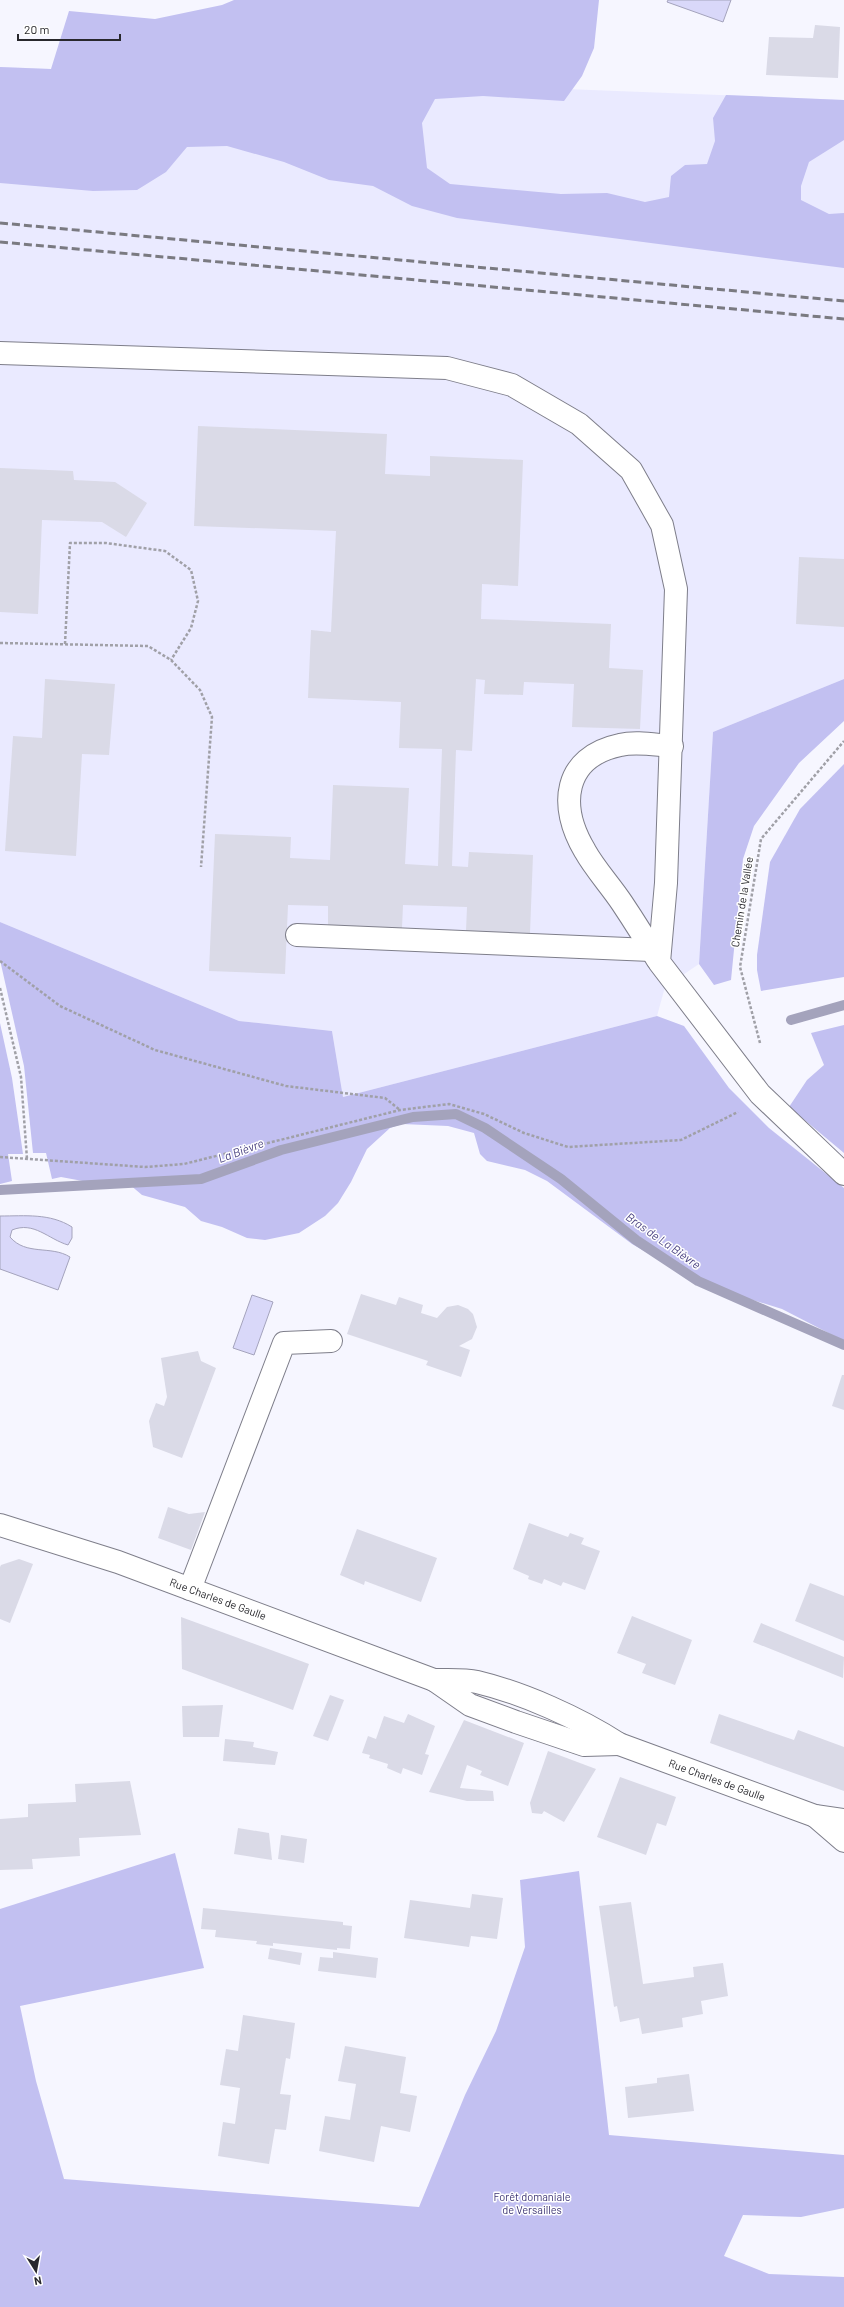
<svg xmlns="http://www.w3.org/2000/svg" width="844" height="2307" viewBox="0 0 844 2307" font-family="Barlow,sans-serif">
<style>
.built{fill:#eaeaff}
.green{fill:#c2c0f1}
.water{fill:#d9d8f9;stroke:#a4a3bc}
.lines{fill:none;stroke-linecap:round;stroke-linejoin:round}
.stream{stroke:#a4a3bc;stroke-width:10}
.building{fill:#dadae7}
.minor-casing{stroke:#7e7e8a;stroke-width:24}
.major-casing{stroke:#7e7e8a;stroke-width:24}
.path{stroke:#a0a0a7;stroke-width:2.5;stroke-dasharray:3 2;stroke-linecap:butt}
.minor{stroke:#fff;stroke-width:22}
.major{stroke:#fff;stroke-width:22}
.rail{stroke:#7a7a81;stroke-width:3;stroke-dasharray:8 4;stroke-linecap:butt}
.labels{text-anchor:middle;stroke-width:3;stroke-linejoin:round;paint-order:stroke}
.street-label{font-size:11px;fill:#28282d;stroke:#fff}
.park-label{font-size:11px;fill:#3e3675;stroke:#fff}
.water-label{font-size:12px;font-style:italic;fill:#494181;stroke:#fff}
</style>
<rect width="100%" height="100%" fill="#f6f6ff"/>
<polygon class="built" points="0,67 844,100 844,679 713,732 699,964 665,987 657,1016 343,1097 332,1031 239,1021 0,922"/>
<g class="green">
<polygon points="234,0 599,0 594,48 582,76 564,101 483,96 435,99 422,123 427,168 450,184 561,194 607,193 645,202 669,197 671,176 685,165 707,164 715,141 713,118 726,95 844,100 844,140 809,162 801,186 801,200 829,214 844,213 844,268 457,218 412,206 373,186 329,180 284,162 227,146 187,147 166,172 137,190 93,191 0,183 0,67 51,69 69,11 155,19 222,5"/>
<polygon points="844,679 844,721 799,763 754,826 743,859 731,980 714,985 699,964 713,732"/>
<polygon points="844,764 844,977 761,991 757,970 757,955 770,862 800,809"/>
<polygon points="0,922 239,1021 332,1031 343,1097 657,1016 684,1026 729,1088 769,1128 844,1188 844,1341 782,1309 743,1297 658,1259 632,1244 547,1181 525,1170 487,1161 480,1154 474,1133 448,1126 402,1124 390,1128 367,1149 351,1182 338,1203 325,1216 299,1233 265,1240 247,1238 222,1227 201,1221 185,1207 142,1195 129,1184 88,1182 61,1177 52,1179 46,1153 33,1153 24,1066 0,960"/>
<polygon points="0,1023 12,1078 23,1154 8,1154 12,1181 0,1184"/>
<polygon points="844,1025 844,1153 789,1107 807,1080 824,1065 811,1033"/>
<polygon points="175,1853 204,1968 20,2006 36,2081 64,2179 419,2207 465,2095 496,2031 525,1947 520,1880 579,1871 609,2135 844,2155 844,2208 801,2217 743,2215 724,2256 769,2274 844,2277 844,2307 0,2307 0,1909"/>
</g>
<g class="water">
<polygon points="668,0 731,0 723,22 667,2"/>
<path d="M0 1216C25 1216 50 1213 72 1227V1238L68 1245C48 1239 34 1221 12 1230L10 1237C26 1256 51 1245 70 1257L58 1290 0 1269Z"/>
<polygon points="252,1295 273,1302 254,1355 233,1348"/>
</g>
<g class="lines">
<g class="stream">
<polyline points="791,1020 844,1005"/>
<polyline points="0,1190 201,1179 281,1150 413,1117 456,1114 485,1128 561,1179 636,1240 698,1281 844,1345"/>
</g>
</g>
<g class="building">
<polygon points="815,25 840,27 838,78 766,75 769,37 813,38"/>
<polygon points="198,426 387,434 385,474 430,476 430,456 523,460 518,586 482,584 481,619 611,624 609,668 643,670 640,729 572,727 574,684 524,682 523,695 484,694 485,680 476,679 472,751 456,750 452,866 468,867 469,852 533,855 530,933 466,931 467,907 403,905 402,928 328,925 328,906 288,905 285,974 209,971 215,834 291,837 290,858 330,860 333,785 409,788 405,864 438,866 442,749 399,748 401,702 308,698 311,630 331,632 336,531 194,526"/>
<polygon points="0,468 73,471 74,480 115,482 147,503 126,537 102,522 42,520 38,614 0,612"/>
<polygon points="799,557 844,559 844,627 796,624"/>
<polygon points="45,679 115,684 109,755 82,754 76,856 5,851 13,736 42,738"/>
<polygon points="361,1294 396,1305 399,1297 423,1305 421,1313 437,1318 447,1307 458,1305 468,1309 473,1314 477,1327 472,1339 459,1346 470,1350 461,1377 426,1365 428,1361 347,1334"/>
<polygon points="198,1351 201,1361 216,1368 182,1458 153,1447 149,1421 156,1403 164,1406 167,1397 161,1358"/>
<polygon points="842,1375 844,1375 844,1410 832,1406"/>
<polygon points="168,1507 189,1514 205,1512 191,1550 158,1538"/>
<polygon points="529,1523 568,1537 570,1533 584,1538 581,1544 600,1551 585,1590 563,1582 561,1586 544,1579 542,1584 528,1579 529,1576 513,1569"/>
<polygon points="357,1529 437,1558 421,1602 365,1581 364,1585 340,1575"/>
<polygon points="19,1559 33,1564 10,1623 0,1619 0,1567 1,1565"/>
<polygon points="810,1583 844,1596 844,1641 795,1621"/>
<polygon points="632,1616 692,1640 675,1685 642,1673 646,1664 617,1653"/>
<polygon points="181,1617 309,1664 293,1710 182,1669"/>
<polygon points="761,1623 844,1657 843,1678 753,1642"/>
<polygon points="330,1695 344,1700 328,1741 313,1736"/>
<polygon points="223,1705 219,1737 183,1737 182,1706"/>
<polygon points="408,1714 435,1726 425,1754 429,1755 422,1775 403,1768 401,1774 387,1768 388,1764 369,1758 370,1755 362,1753 368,1736 376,1739 384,1716 404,1723"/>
<polygon points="719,1714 794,1740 798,1730 844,1747 844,1791 710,1743"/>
<polygon points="464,1720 524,1743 508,1786 480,1775 482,1771 467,1765 460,1788 493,1791 494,1801 467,1801 429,1792"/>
<polygon points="225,1739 254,1742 253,1747 278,1752 275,1765 223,1761"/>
<polygon points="548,1751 596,1769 564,1822 544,1811 542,1814 532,1813 530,1803"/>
<polygon points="620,1777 676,1797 666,1826 657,1823 646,1855 597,1837"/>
<polygon points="130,1781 141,1835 79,1838 80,1856 32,1859 33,1869 0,1870 0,1819 28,1817 28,1804 76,1802 75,1784"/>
<polygon points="238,1828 269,1833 272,1860 234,1854"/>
<polygon points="281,1835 307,1839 304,1863 278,1859"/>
<polygon points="472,1894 503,1898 497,1939 471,1936 469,1947 404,1938 410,1900 470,1908"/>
<polygon points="631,1902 643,1984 694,1977 693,1967 723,1963 728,1996 701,2001 703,2014 682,2018 683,2027 642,2034 639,2018 620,2022 617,2006 614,2007 599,1906"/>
<polygon points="203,1908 343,1922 343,1925 352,1926 350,1949 337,1948 337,1950 273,1943 273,1946 256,1944 257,1941 215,1937 216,1930 201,1929"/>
<polygon points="270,1948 302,1953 300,1965 268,1959"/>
<polygon points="333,1952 378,1958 376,1978 318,1971 320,1957 333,1958"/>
<polygon points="243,2015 295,2023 290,2059 286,2058 280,2094 291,2095 286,2130 275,2129 269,2164 218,2156 223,2122 235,2124 240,2088 220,2085 226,2049 238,2051"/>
<polygon points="345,2046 406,2057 400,2093 417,2096 410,2132 381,2126 374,2162 319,2151 325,2116 350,2120 356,2084 338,2081"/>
<polygon points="689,2074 694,2111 628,2118 625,2087 657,2083 657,2078"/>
</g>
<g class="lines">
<defs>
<g id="minor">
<polyline points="0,353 447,368 512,385 579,424 631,470 662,525 676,589 666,883 659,962 760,1094 844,1174"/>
<polyline points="297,935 651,950"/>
<path d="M657 959C646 940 634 921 622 903 610 885 595 869 585 851 558 806 563 757 620 745 636 741 656 745 672 746"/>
<polyline points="190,1589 284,1343 331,1341"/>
</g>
<g id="major">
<polyline points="0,1525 118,1562 434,1680 470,1705 516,1722 584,1745 619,1744"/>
<path d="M434 1680C448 1680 464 1679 477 1682 523 1693 579 1718 619 1744L815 1816 844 1820"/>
<polyline points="815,1816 844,1841"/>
</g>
</defs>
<use href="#minor" class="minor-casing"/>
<use href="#major" class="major-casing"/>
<g class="path">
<polyline points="0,643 148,646 171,660 200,690 212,717 201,867"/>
<polyline points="65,644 70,543 106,543 165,551 191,570 198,601 191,628 171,660"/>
<polyline points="0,961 60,1006 155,1050 286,1086 385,1098 400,1110"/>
<polyline points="0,988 21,1077 27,1159"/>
<polyline points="760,1043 740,967 761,839 844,741"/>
<polyline points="0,1157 145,1167 184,1164 400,1110 449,1104 484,1114 524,1133 568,1147 681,1140 738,1112"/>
</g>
<use href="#minor" class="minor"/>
<use href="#major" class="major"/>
<g class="rail">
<polyline points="0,223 844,301"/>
<polyline points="0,242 844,319"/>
</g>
</g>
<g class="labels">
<g class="street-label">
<text transform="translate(742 902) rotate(-81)" y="4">Chemin de la Vallée</text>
<text transform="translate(218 1599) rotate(20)" y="4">Rue Charles de Gaulle</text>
<text transform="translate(717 1780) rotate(20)" y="4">Rue Charles de Gaulle</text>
</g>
<g class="park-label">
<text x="532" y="2201">Forêt domaniale<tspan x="532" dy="13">de Versailles</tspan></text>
</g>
<g class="water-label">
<text transform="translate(241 1151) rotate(-20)" y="4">La Bièvre</text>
<text transform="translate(663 1241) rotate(35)" y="4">Bras de La Bièvre</text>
</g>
</g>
<g transform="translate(36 2271) rotate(169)" stroke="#ffffff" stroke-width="3" paint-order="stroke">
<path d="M0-3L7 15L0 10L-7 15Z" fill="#28282d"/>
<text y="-6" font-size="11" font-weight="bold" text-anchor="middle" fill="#28282d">N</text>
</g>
<path d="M18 34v6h102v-6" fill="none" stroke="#28282d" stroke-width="2"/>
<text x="24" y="34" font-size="12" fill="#28282d" stroke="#ffffff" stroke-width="3" paint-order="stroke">20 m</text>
</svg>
